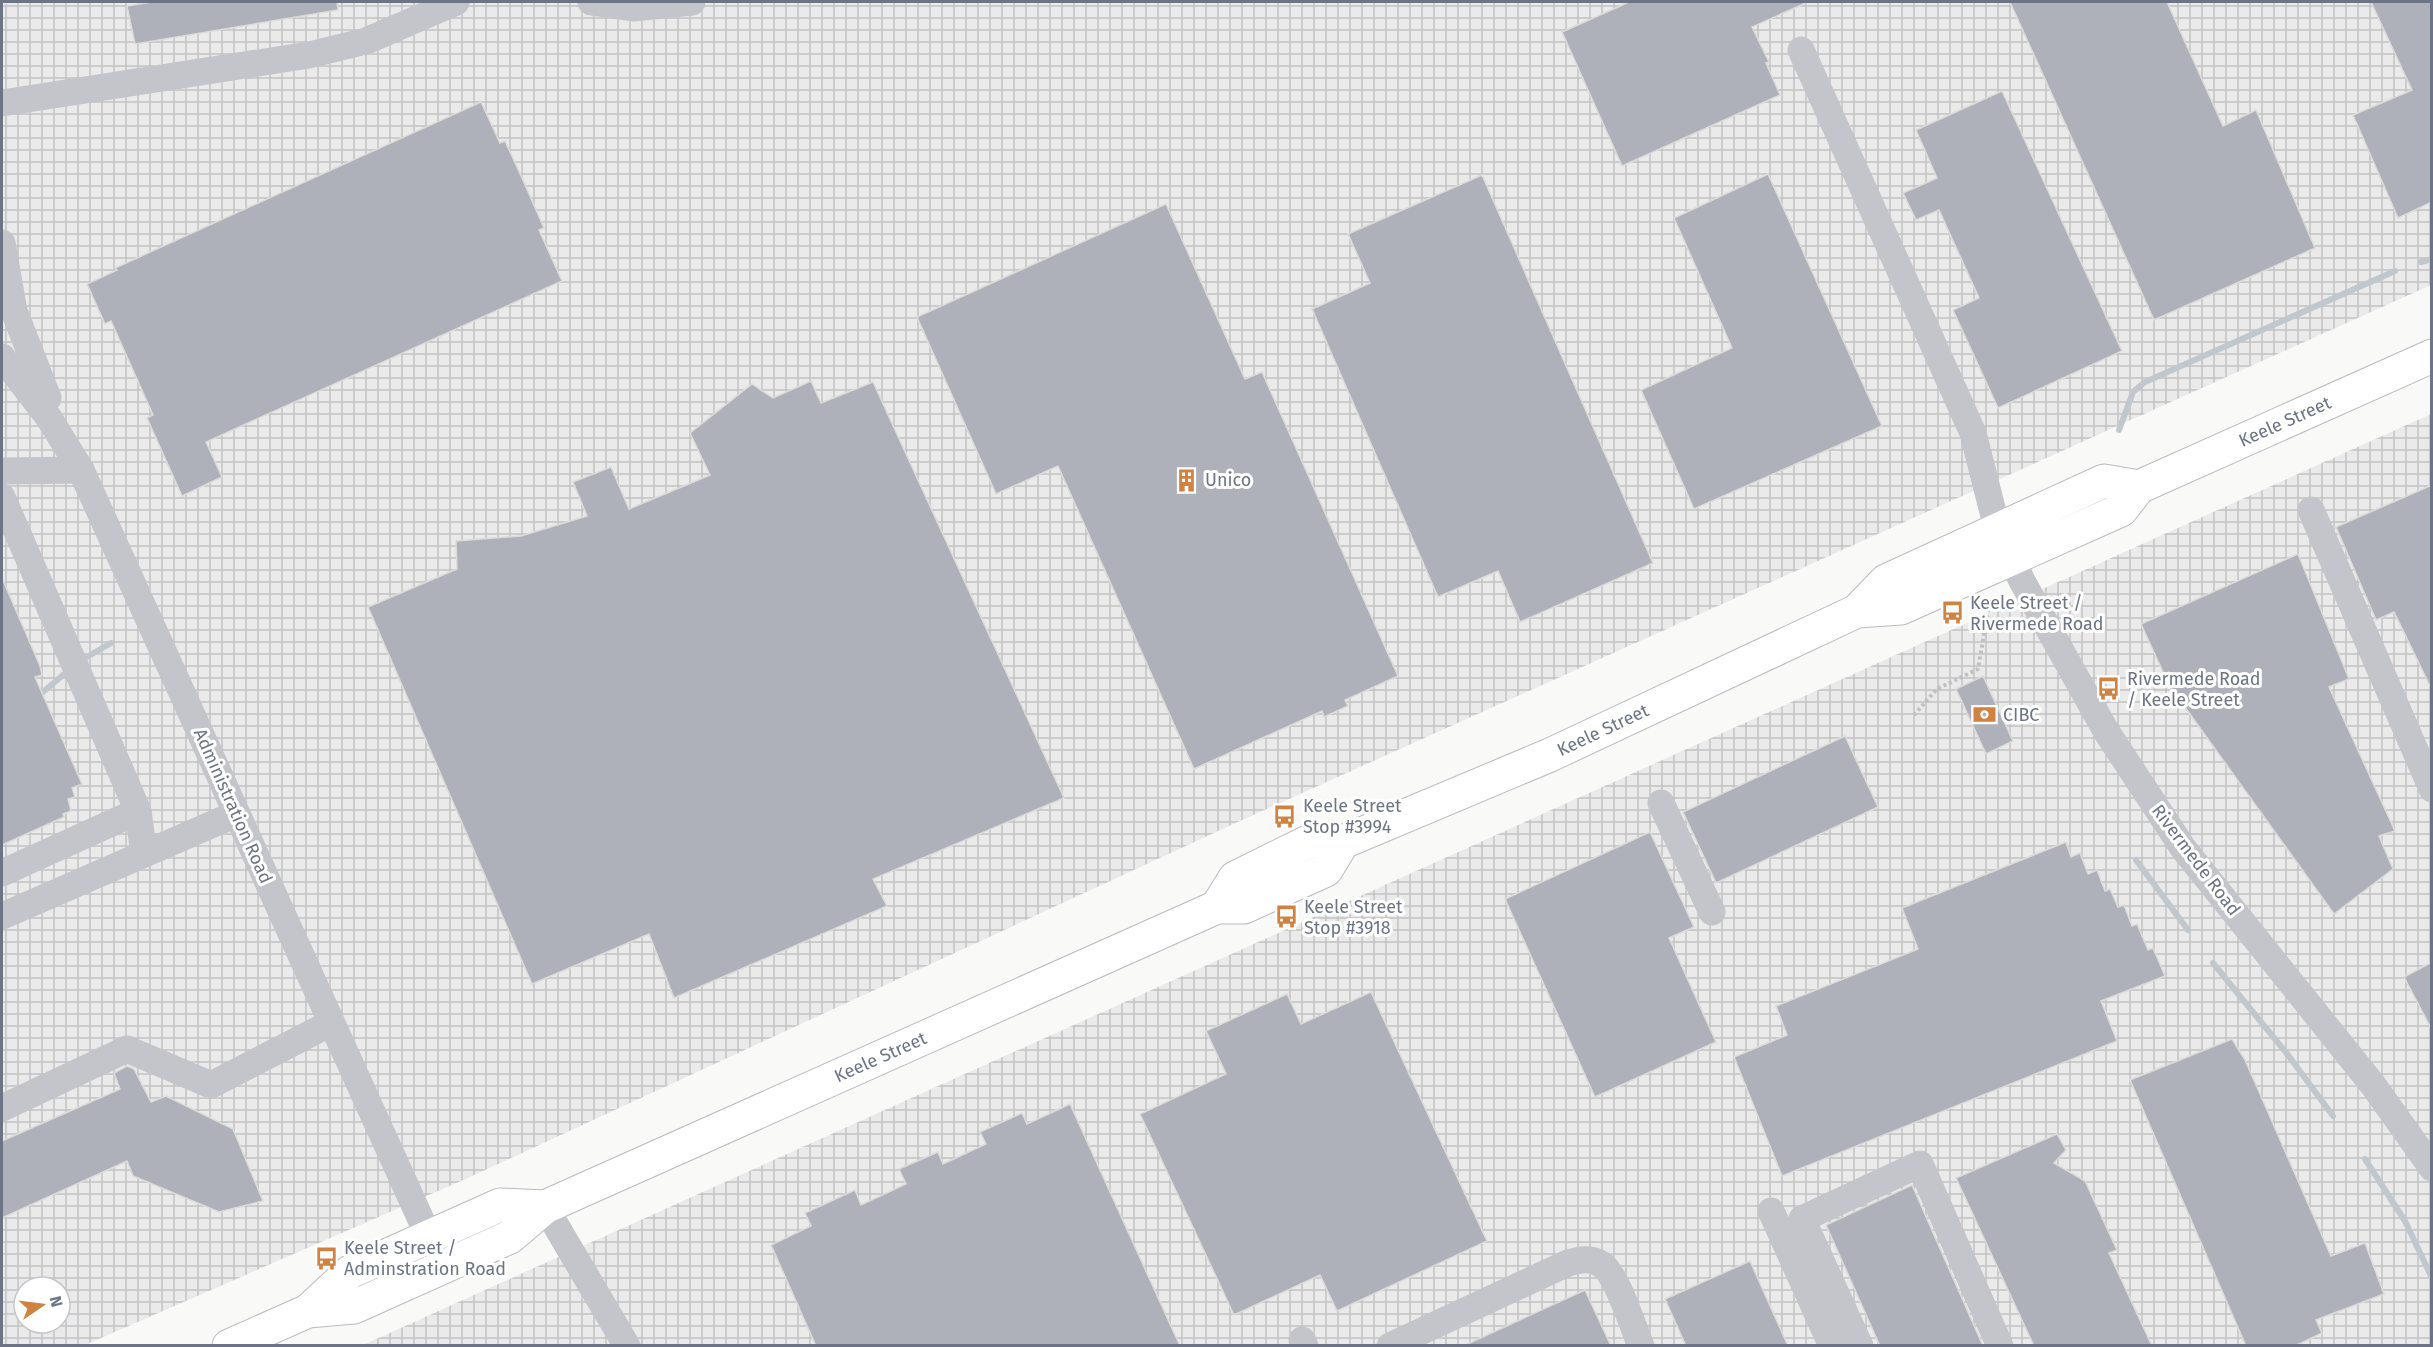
<svg xmlns="http://www.w3.org/2000/svg" width="2433" height="1347" viewBox="0 0 2433 1347" font-family="'Fira Sans',sans-serif">
<style>
.industrial{fill:url(#industrial-grid);fill-rule:evenodd}
.lines{fill:none;stroke-linecap:round;stroke-linejoin:round}
.stream{stroke:#c0c7cd;stroke-width:6}
.building{fill:#aeb1b9;stroke:#dbdbda;stroke-width:1.5}
.major-casing{stroke:#b9bbbf;stroke-width:35}
.path{stroke:#bfc0c3;stroke-width:4;stroke-dasharray:3 3;stroke-linecap:butt}
.minor{stroke:#c3c5ca;stroke-width:27}
.major{stroke:#fff;stroke-width:33}
.labels{text-anchor:middle;stroke-width:6;stroke-linejoin:round;paint-order:stroke}
.street-label{font-size:18px;fill:#6c7485;stroke:#fff}
.poi-label{font-size:18px;fill:#6c7485;stroke:#fff;text-anchor:start}
</style>
<defs>
<pattern id="industrial-grid" width="8" height="8" patternUnits="userSpaceOnUse" patternTransform="scale(1.5)"><rect width="8" height="8" fill="#eaeaeb"/><path d="M0 4h8M4 0v8" fill="none" stroke="#c2c2c4"/></pattern>
</defs>
<rect width="100%" height="100%" fill="#f9f9f8"/>
<g class="industrial">
<path d="M19 2H2431V285L1240 821 468 1178 85 1345H2V4ZM24 1287H60V1323H24Z"/>
<polygon points="2431,414 2431,1345 363,1345"/>
</g>
<g class="lines">
<g class="stream">
<polyline points="2421,262 2432,259"/>
<polyline points="2119,430 2133,392 2145,382 2395,271"/>
<polyline points="80,661 111,643"/>
<polyline points="36,698 70,669"/>
<polyline points="2136,860 2188,930"/>
<polyline points="2213,963 2288,1055 2333,1116"/>
<polyline points="2365,1159 2405,1221 2432,1278"/>
</g>
</g>
<g class="building">
<polygon points="152,2 337,2 338,10 135,44 127,6"/>
<polygon points="1629,2 1808,2 1752,27 1769,62 1766,63 1780,95 1622,166 1562,32"/>
<polygon points="2010,2 2167,2 2223,126 2256,110 2315,248 2154,320"/>
<polygon points="2371,2 2432,2 2432,202 2398,218 2353,115 2412,90"/>
<polygon points="2002,91 2122,351 1998,408 1953,310 1979,298 1939,210 1916,220 1903,193 1937,178 1916,130"/>
<polygon points="481,102 500,143 505,141 522,178 544,228 539,230 562,281 206,442 222,477 182,496 147,418 153,415 111,321 105,324 87,284 117,270 115,268"/>
<polygon points="1768,174 1882,426 1694,509 1641,390 1732,348 1674,218"/>
<polygon points="1482,175 1653,563 1520,622 1498,571 1438,597 1312,309 1370,283 1348,234"/>
<polygon points="1166,204 1245,379 1262,372 1398,676 1345,700 1348,706 1324,717 1322,711 1194,769 1058,466 996,494 917,317"/>
<polygon points="811,381 821,403 873,382 1064,798 873,879 887,906 674,998 649,934 532,984 368,607 457,569 456,541 521,536 587,516 573,482 611,467 629,509 710,475 690,433 752,384 773,398"/>
<polygon points="2432,485 2432,690 2394,612 2376,620 2336,527"/>
<polygon points="2298,554 2349,679 2329,687 2395,831 2379,836 2393,869 2334,914 2169,685 2141,624"/>
<polygon points="2,578 40,666 42,675 35,677 82,784 72,788 75,797 68,799 71,811 63,814 64,817 2,845"/>
<polygon points="1983,676 2013,741 1986,754 1956,689"/>
<polygon points="1845,736 1878,807 1716,883 1683,812"/>
<polygon points="1650,832 1694,927 1669,938 1716,1042 1595,1097 1505,899"/>
<polygon points="2066,842 2071,857 2080,853 2088,874 2097,870 2105,891 2110,889 2118,907 2124,905 2132,926 2137,924 2148,950 2153,948 2165,976 2101,1001 2117,1041 1782,1176 1734,1057 1787,1035 1776,1006 1918,949 1902,908"/>
<polygon points="2432,962 2432,1030 2404,977"/>
<polygon points="1371,992 1487,1241 1337,1311 1320,1275 1234,1315 1140,1114 1226,1074 1206,1031 1287,994 1301,1024"/>
<polygon points="2232,1039 2245,1060 2331,1256 2365,1243 2384,1294 2316,1320 2322,1333 2295,1346 2246,1346 2130,1080"/>
<polygon points="127,1066 134,1069 151,1102 166,1096 233,1129 263,1201 219,1212 133,1176 127,1161 2,1218 2,1141 120,1089 114,1073"/>
<polygon points="1070,1104 1180,1346 816,1346 771,1245 811,1226 805,1213 855,1190 861,1205 906,1184 899,1169 938,1152 943,1164 986,1144 980,1132 1022,1113 1027,1124"/>
<polygon points="2057,1134 2066,1150 2054,1163 2085,1181 2117,1250 2109,1253 2152,1346 2034,1346 1956,1178"/>
<polygon points="1912,1185 1983,1346 1880,1346 1826,1225"/>
<polygon points="1750,1261 1788,1346 1686,1346 1665,1299"/>
<polygon points="1585,1290 1611,1346 1463,1346"/>
</g>
<g class="lines">
<defs>
<g id="major">
<path id="s1" d="M1857 611 1901 608 2121 510 2139 487 2432 356"/>
<path id="s2" d="M1217 907 1235 878 1312 840 1343 842 1550 755 1857 611 1886 581 2104 481 2139 487"/>
<polyline points="308,1311 350,1272 500,1205 545,1207"/>
<path id="s3" d="M229 1346 308 1311 354 1307 510 1237 545 1207 1217 907H1244L1326 870 1343 842"/>
</g>
</defs>
<use href="#major" class="major-casing"/>
<polyline class="path" points="1914,715 1937,689 1978,669 1990,599"/>
<g class="minor">
<polyline points="591,2 633,8 692,2"/>
<polyline points="1801,50 1973,433 1997,528 2022,581 2106,731 2183,848 2373,1085 2432,1168"/>
<polyline points="2,103 309,55 366,41 456,2"/>
<polyline points="2,243 14,311 48,398"/>
<polyline points="2,357 49,418 81,470 437,1255"/>
<polyline points="2,471 81,470"/>
<polyline points="2,497 138,811"/>
<polyline points="2311,510 2432,789"/>
<polyline points="1661,803 1712,912"/>
<polyline points="2,873 138,811 144,854"/>
<polyline points="2,916 236,814"/>
<polyline points="2,1108 127,1049 211,1085 331,1023"/>
<polyline points="545,1207 627,1346"/>
<polyline points="1771,1211 1832,1346"/>
<polyline points="1302,1340 1305,1346"/>
<path d="M1390 1346 1568 1263C1579 1260 1590 1257 1601 1264 1617 1274 1633 1327 1641 1346"/>
<polyline points="1860,1346 1802,1219 1920,1164 2000,1346"/>
</g>
<use href="#major" class="major"/>
</g>
<defs>
<symbol id="building-bare" viewBox="-9 -9 18 18"><path d="M-4-6H4V6H1V3H-1V6H-4ZM-2.5-4.3h1.7v1.8h-1.7ZM.8-4.3h1.7v1.8H.8ZM-2.5-1h1.7V.8h-1.7ZM.8-1h1.7V.8H.8Z" fill="#d08341" stroke="#fff" stroke-width="2.5" paint-order="stroke"/></symbol>
<symbol id="bus-bare" viewBox="-9 -9 18 18"><path d="M-5-6H5V4H4V6H2V4H-2V6H-4V4H-5ZM-3.5-4V0h7V-4ZM-3.5 1.2v1.5H-2V1.2ZM2 1.2v1.5H3.5V1.2Z" fill="#d08341" stroke="#fff" stroke-width="2.5" paint-order="stroke"/></symbol>
<symbol id="bank-bare" viewBox="-9 -9 18 18"><path d="M-6-4H6V4H-6ZM0-2.3a2.3 2.3 0 1 0 0 4.6a2.3 2.3 0 1 0 0-4.6Z" fill="#d08341" stroke="#fff" stroke-width="2.5" paint-order="stroke"/></symbol>
</defs>
<g fill-rule="evenodd">
<use href="#building-bare" x="1170" y="464" width="33" height="33"/>
<use href="#bus-bare" x="1936" y="596" width="33" height="33"/>
<use href="#bus-bare" x="2092" y="672" width="33" height="33"/>
<use href="#bank-bare" x="1968" y="698" width="33" height="33"/>
<use href="#bus-bare" x="1268" y="800" width="33" height="33"/>
<use href="#bus-bare" x="1270" y="900" width="33" height="33"/>
<use href="#bus-bare" x="310" y="1242" width="33" height="33"/>
</g>
<g class="labels">
<g class="street-label">
<text dy="6" stroke="none"><textPath href="#s1" startOffset="474">Keele Street</textPath></text>
<text dy="6" stroke="none"><textPath href="#s2" startOffset="434">Keele Street</textPath></text>
<text transform="translate(233 806) rotate(66)" y="6">Administration Road</text>
<text transform="translate(2196 860) rotate(53)" y="6">Rivermede Road</text>
<text dy="6" stroke="none"><textPath href="#s3" startOffset="717">Keele Street</textPath></text>
</g>
<g class="poi-label">
<text x="1205" y="486">Unico</text>
<text x="1970" y="609">Keele Street /<tspan x="1970" dy="21">Rivermede Road</tspan></text>
<text x="2127" y="685">Rivermede Road<tspan x="2127" dy="21">/ Keele Street</tspan></text>
<text x="2003" y="721">CIBC</text>
<text x="1303" y="812">Keele Street<tspan x="1303" dy="21">Stop #3994</tspan></text>
<text x="1304" y="913">Keele Street<tspan x="1304" dy="21">Stop #3918</tspan></text>
<text x="344" y="1254">Keele Street /<tspan x="344" dy="21">Adminstration Road</tspan></text>
</g>
</g>
<rect width="2433" height="1347" fill="none" stroke="#6c7485" stroke-width="6"/>
<g transform="translate(42 1305) rotate(76)"><circle r="28" fill="#ffffff" stroke="#c4c7ce" stroke-width="1.5"/>
<path d="M0-4.5L10 22L0 15L-10 22Z" fill="#d08341"/>
<text y="-9" font-size="16" font-weight="bold" text-anchor="middle" fill="#6c7485">N</text>
</g>
</svg>
